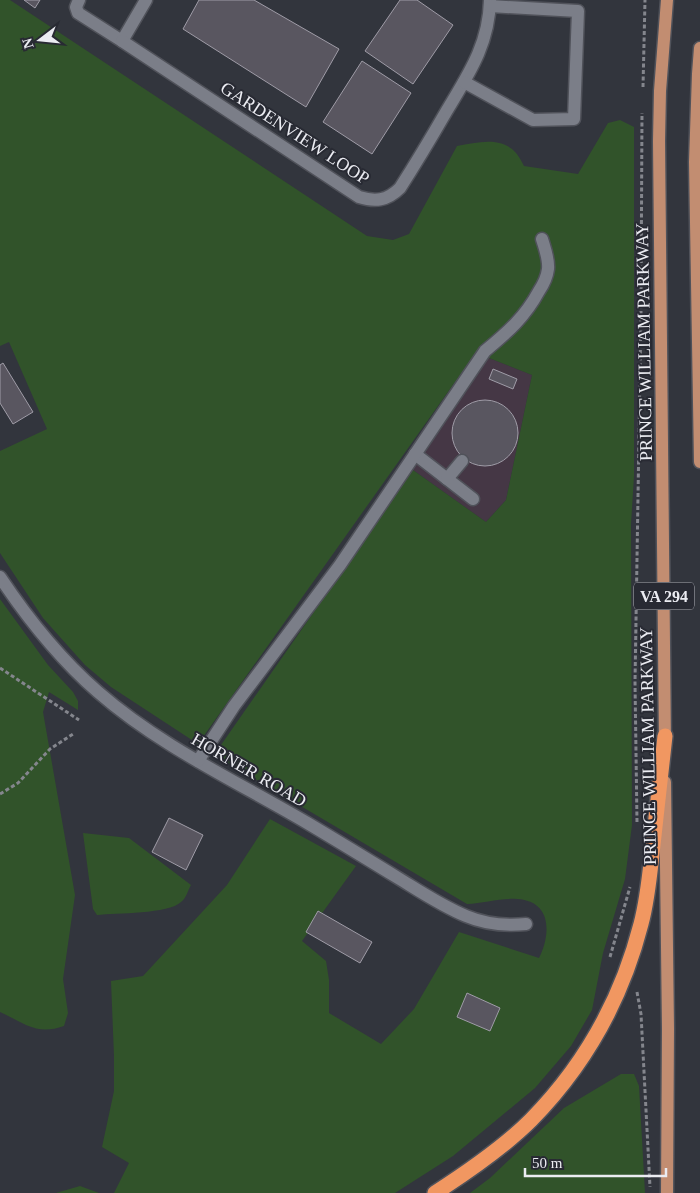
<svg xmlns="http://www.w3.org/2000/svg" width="700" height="1193" viewBox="0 0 700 1193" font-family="'Times New Roman',serif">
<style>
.industrial{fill:#453745}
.green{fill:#31532a}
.building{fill:#595660;stroke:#9f9ca7}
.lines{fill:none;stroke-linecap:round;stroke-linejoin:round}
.minor-casing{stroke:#50525a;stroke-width:15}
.major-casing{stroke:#50525a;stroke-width:15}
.highway-casing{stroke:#50525a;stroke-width:18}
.path{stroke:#84868d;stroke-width:3;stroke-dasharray:4 2.5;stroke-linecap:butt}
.minor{stroke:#7b7e88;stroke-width:12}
.major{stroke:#c28d71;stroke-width:12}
.highway{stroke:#f19761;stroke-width:15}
.labels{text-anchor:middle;stroke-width:4;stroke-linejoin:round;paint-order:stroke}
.shield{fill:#282a33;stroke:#b0b2b9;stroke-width:1}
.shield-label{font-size:16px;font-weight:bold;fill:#ebecf2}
.street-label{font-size:18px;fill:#ebecf2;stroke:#282a33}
</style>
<rect width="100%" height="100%" fill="#32353d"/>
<polygon class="industrial" points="489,358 532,375 506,500 486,522 413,470"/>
<g class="green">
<path d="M0 0H10L367 236 393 240 409 234 457 146C476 143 496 137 512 149 517 153 521 160 524 166L578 174 608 123 620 120 634 127V476L631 524 632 825 625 879 603 953 592 1010 571 1046 535 1088 453 1156 395 1193H114L129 1163 102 1147 114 1091V1056L111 981 143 976 227 885 270 819 356 866 302 941 326 961 329 980V1013L381 1044 414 1009 459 932 539 958C551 934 552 901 517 899 501 898 483 903 467 904L214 755 413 470 486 522 506 500 532 375 489 358 482 344 198 744 111 687 85 665 43 618 0 553V451L47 429 9 342 0 346Z"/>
<path d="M0 599 48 665 73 692 78 701V710L49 692 43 712 75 895 63 979 68 1013 64 1026C37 1036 24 1023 0 1012Z"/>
<path d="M83 833 129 838 191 885C188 890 186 899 181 902 169 914 116 913 97 915L93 909Z"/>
<polygon points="621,1074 634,1074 639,1086 645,1193 470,1193 490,1178 564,1108"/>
<polygon points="80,1186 99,1193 56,1193"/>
</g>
<g class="building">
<polygon points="24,0 40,0 35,8"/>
<polygon points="199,0 254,0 339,49 306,107 183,29"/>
<polygon points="400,0 417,0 453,25 413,84 365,51"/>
<polygon points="362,61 411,93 372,154 323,122"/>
<polygon points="3,363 33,412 13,424 0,403 0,365"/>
<polygon points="493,369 517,379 513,389 489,379"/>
<circle cx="485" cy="433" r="33"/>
<polygon points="169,818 203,835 186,870 152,852"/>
<polygon points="318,911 372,942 360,963 306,932"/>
<polygon points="467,993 500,1008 490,1031 457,1017"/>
</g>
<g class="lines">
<defs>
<g id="minor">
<polyline points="79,0 76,7 78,13 122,41 146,0"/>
<path d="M122 41 359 197C375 202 387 201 400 188 416 163 431 138 446 112 468 75 489 45 490 0"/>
<polyline points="464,82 533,120 574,119 578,11 490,6"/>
<polyline points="415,454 473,499"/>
<polyline points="447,479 462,461"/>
<path d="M0 577C28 619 60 659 98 692 161 747 238 782 309 824 341 843 372 862 403 881 424 894 444 907 466 916 485 924 506 926 526 924"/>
<path d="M198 761 234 706 340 565 485 351C508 332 525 317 539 291 543 285 547 277 548 269 549 259 545 249 542 239"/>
</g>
<g id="major">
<polyline points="700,48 698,74 695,162 700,462"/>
<polyline points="665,745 659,141 660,91 667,0"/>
<polyline points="665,782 668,1029 667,1193"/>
</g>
<path id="highway" d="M435 1193C466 1173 505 1146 531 1120 585 1065 622 998 641 924 648 898 650 871 653 845 657 809 661 772 665 736"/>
</defs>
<use href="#minor" class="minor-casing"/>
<use href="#major" class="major-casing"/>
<use href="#highway" class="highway-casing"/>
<g class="path">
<polyline points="643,87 645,0"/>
<polyline points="0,668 79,720"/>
<polyline points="0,794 18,783 50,749 73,734"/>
<polyline points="637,822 635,682 641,312 642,113"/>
<polyline points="610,957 630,887"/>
<polyline points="637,992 641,1014 650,1187"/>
</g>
<use href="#minor" class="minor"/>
<use href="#major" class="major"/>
<use href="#highway" class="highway"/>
</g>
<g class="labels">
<rect class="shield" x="634" y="582.5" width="60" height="27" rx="4"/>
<g class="shield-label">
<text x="664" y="602">VA 294</text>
</g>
<g class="street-label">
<text transform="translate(295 133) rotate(33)" y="6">GARDENVIEW LOOP</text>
<text transform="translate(644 342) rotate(-91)" y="6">PRINCE WILLIAM PARKWAY</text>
<text transform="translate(648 746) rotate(-91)" y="6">PRINCE WILLIAM PARKWAY</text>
<text transform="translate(249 770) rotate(30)" y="6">HORNER ROAD</text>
</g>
</g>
<g transform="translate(40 40) rotate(254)" stroke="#282a33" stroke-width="4" paint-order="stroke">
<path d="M0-4L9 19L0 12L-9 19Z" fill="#ebecf2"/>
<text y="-8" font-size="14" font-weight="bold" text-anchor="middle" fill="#ebecf2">N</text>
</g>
<path d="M525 1168v8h141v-8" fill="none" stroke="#ebecf2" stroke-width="2.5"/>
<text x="532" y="1168" font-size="15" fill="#ebecf2" stroke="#282a33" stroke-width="4" paint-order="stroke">50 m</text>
</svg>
